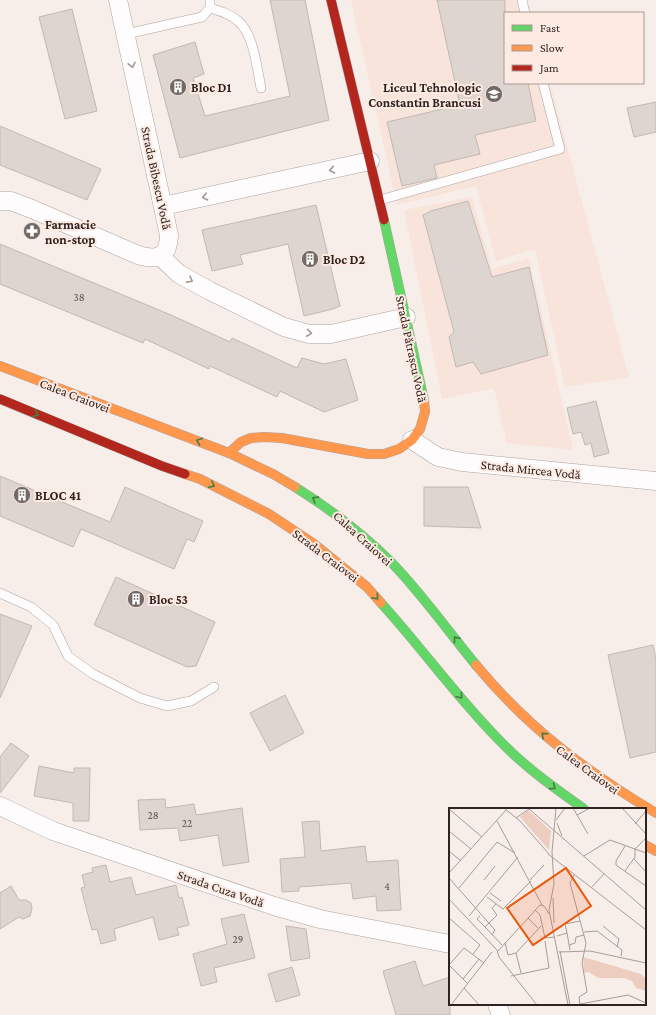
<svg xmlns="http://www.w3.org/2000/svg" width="656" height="1015" viewBox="0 0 656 1015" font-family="'Crimson Pro',serif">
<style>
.built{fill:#f9e4db}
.building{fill:#ded4d0;stroke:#c1b8b4}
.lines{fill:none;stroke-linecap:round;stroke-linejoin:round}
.lane-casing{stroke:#ada39f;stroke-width:10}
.street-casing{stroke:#ada39f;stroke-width:19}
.fast-casing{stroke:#ada39f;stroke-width:10}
.slow-casing{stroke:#ada39f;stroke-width:10}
.jam-casing{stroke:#ada39f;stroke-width:10}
.lane{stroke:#fefcfc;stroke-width:9}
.street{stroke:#fefcfc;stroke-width:18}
.fast{stroke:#63d668;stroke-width:9}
.slow{stroke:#ff974d;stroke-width:9}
.jam{stroke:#b3261e;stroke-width:9}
.oneway{stroke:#a09a98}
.oneway2{stroke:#487c43}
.labels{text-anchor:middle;stroke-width:4;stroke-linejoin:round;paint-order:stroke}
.number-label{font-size:11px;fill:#5b504c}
.poi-label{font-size:13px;font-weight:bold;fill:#2e231e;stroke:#fdeae3;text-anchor:start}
.street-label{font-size:13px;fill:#2e231e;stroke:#fdeae3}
.inset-road{fill:none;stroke:#a79c98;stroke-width:1}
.view{fill:#e8590c;fill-opacity:0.15;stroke:#e8590c;stroke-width:2}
.inset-edge{fill:none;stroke:#2e231e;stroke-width:2}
</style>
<rect width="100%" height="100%" fill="#f7ede9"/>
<g class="built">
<polygon points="351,0 527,0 531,13 505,13 505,83 550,83 629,377 565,387 535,249 496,261 476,186 397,205"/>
<polygon points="472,197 492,269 529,258 573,450 507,443 494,388 442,399 404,210"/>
</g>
<g class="building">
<polygon points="270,0 305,0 329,120 180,158 153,55 195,42 204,74 193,78 205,116 290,96"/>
<polygon points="437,0 505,0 505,83 528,83 536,121 475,135 480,154 434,165 437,178 402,186 387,122 460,105"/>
<polygon points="72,9 97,111 65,119 39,17"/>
<polygon points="656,102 656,132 634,137 627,108"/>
<polygon points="0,126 101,169 87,200 0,165"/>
<polygon points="468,201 492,277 529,267 548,355 481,374 473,362 456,367 449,337 454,332 423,215 431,211"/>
<polygon points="316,205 340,306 333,309 304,316 288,244 240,255 243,264 212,271 202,230"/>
<polygon points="0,244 171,315 230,342 232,338 297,368 302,358 324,364 346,359 358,400 324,412 280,391 277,397 210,366 209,369 145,339 143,343 0,284"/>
<polygon points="596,401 609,453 594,457 591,443 585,445 581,432 573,434 567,408"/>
<polygon points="0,476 110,522 125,487 203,521 194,542 187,539 174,569 81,529 73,547 0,516"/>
<polygon points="424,487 468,487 481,528 424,526"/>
<polygon points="116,577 215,622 196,666 187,667 94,625"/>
<polygon points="0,614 32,626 0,698"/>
<polygon points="653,645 656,659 656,752 630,758 608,655"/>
<polygon points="285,695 304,733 270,751 250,713"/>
<polygon points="11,743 29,756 0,793 0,757"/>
<polygon points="39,766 74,773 74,768 90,768 89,821 73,821 73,803 34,796"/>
<polygon points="165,799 166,808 194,804 196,815 242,808 249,862 223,866 218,835 180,841 178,828 140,830 138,800"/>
<polygon points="319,821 321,851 365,846 367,862 398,860 401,910 377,911 376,896 353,899 351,883 299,887 299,891 282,892 280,859 305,857 302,822"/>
<polygon points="106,865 110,882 131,877 136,895 176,885 179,898 182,897 189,925 177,928 179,935 159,940 153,917 114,929 116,940 101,944 97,929 92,930 81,888 85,887 82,875 93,872 92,868"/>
<polygon points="11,886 19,900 26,900 31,903 32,909 30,916 23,919 19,917 0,929 0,893"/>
<polygon points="244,914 255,958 214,968 217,982 201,986 193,954 227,944 221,919"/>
<polygon points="286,926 306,929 310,958 291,961"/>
<polygon points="415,961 423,986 450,977 450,1015 396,1015 383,971"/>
<polygon points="292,967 300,995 276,1002 268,974"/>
</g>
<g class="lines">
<defs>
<g id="lane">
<polyline points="522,0 525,13"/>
<path d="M210 8C220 11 230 14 238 21 254 34 257 69 261 88"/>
<polyline points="126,34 202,17 210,8 210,0"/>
<polyline points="380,200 560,149 543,83"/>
<polyline points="0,593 31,607 53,625 68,656 93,674 140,698 167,706 191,701 214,687"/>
</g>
<g id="street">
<path d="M0 201H11L32 209 138 255C159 261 168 257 169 235L118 0"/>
<polyline points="163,206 370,161"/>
<polyline points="160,256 179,274 210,291 284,327 309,334 331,334 406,317"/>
<polyline points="412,440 438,457 462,462 656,481"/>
<polyline points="0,806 53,831 274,906 320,919 450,944"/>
<polyline points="497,1004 501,1015"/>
</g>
<g id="fast">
<polyline points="384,220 424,400"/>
<path d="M295 487C330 509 362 533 391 562 422 594 448 631 476 665"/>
<path d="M381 603C423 649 460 702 505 746 529 770 556 789 584 809"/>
</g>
<g id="slow">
<polyline points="0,366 229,453 273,474 295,487"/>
<polyline points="229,453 241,442 251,438 264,437 282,438 368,454 384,454 399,449 412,440 420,429 425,412 424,400"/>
<polyline points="185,474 200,479 269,514 314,544 367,587 381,603"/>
<path d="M476 665C528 728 587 772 656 813"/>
<polyline points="645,845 656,851"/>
</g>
<g id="jam">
<polyline points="331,0 384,220"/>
<polyline points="0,399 162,466 185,474"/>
</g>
</defs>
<use href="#lane" class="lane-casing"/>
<use href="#street" class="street-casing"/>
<use href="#fast" class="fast-casing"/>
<use href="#slow" class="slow-casing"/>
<use href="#jam" class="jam-casing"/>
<use href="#lane" class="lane"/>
<use href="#street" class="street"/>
<use href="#fast" class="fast"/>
<use href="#slow" class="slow"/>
<use href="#jam" class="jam"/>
</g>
<defs><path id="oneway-chevron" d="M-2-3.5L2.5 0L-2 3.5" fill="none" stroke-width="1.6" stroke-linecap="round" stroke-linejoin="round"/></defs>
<g class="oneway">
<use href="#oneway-chevron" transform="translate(132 65) rotate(78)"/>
<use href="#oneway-chevron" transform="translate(332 170) rotate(168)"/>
<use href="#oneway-chevron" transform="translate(205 197) rotate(168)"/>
<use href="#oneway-chevron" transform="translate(190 280) rotate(28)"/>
<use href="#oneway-chevron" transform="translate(309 333) rotate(8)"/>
</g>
<g class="oneway2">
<use href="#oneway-chevron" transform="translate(36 414) rotate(23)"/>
<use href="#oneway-chevron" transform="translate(199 441) rotate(-160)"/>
<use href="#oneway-chevron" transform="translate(212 485) rotate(27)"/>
<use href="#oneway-chevron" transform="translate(315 499) rotate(-148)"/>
<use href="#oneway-chevron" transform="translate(376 597) rotate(48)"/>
<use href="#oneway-chevron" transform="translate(456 639) rotate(-129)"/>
<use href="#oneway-chevron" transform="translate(460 696) rotate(50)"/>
<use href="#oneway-chevron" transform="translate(544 735) rotate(-138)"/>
<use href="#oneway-chevron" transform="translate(553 787) rotate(37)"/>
</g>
<defs>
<symbol id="building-disc" viewBox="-11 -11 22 22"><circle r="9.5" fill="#746a65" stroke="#fdeae3"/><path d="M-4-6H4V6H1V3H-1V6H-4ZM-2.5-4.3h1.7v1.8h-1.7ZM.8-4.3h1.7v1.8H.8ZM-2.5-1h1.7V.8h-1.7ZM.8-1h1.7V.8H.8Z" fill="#fff"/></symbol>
<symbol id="university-disc" viewBox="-11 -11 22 22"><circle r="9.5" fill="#746a65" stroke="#fdeae3"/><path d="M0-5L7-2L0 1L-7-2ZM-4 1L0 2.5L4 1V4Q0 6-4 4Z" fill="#fff"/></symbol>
<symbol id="pharmacy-disc" viewBox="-11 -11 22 22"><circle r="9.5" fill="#746a65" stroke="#fdeae3"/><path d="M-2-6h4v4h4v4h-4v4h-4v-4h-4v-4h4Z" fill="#fff"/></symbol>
</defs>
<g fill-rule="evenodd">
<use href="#building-disc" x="168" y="77" width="20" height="20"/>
<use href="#university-disc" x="484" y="84" width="20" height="20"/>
<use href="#pharmacy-disc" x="22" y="221" width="20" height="20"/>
<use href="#building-disc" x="300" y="249" width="20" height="20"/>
<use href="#building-disc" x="12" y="485" width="20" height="20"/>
<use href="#building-disc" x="126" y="589" width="20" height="20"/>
</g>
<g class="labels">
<g class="number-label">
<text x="79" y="301">38</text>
<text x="153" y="819">28</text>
<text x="187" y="827">22</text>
<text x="387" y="890">4</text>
<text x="238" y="943">29</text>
</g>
<g class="poi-label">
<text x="191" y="92">Bloc D1</text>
<text x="481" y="92" text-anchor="end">Liceul Tehnologic<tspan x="481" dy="15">Constantin Brancusi</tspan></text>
<text x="45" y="229">Farmacie<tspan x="45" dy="15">non-stop</tspan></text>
<text x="323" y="264">Bloc D2</text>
<text x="35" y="500">BLOC 41</text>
<text x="149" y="604">Bloc 53</text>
</g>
<g class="street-label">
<text transform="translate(157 178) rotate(78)" y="5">Strada Bibescu Vodă</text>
<text transform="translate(412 349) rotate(78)" y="5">Strada Pătrașcu Vodă</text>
<text transform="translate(75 395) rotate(21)" y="5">Calea Craiovei</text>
<text transform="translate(531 469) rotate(6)" y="5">Strada Mircea Vodă</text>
<text transform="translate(363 538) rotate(42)" y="5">Calea Craiovei</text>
<text transform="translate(326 555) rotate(37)" y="5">Strada Craiovei</text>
<text transform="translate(588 769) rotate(36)" y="5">Calea Craiovei</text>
<text transform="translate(221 888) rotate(19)" y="5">Strada Cuza Vodă</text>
</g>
</g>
<g transform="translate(449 808)">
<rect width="197" height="197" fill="#f7ede9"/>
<path d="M79 2 102 23 100 42 71 9ZM134 149 192 166 197 171V183L187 180 183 173 175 170H149L140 164 135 165Z" fill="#eccdc0"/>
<path class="inset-road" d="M55 0 71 13 100 46M79 0 197 102M107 0 103 44 105 76 100 102 119 197M124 0 139 26M173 0 197 26M0 1 33 29M128 7 141 0M67 10 80 1M107 12 116 0M48 13 93 97M108 15 113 28M186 16 197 3M0 23 22 41M176 38 167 53V57L197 78M0 43 12 53M99 46 197 122M135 48 161 32 197 45M185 51 197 64M176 63 186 49V41L197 30M0 65 57 2M125 67 121 75 137 135 133 155 138 184 130 189 131 196M0 70 46 122 43 127M35 72 46 58M81 72 95 57M10 80 48 34 66 45M142 80 155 66M41 85 52 93M38 89 54 101 82 73M104 90 105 115M0 91 48 142 50 149 88 197M47 96 43 100 48 107 36 119 53 137M86 102 91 107 96 130 106 129M20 108 69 49M31 108 28 111 36 119M0 110 31 137 24 146M79 110 89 120M154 118 170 131 168 139M135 124 148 123 173 142 172 148M118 125 121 142M108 128 118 125 116 116 131 113M56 135 59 147 67 145 92 118M120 137 126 135 127 129 135 127M49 143 91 97 95 98 100 106M111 143 121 197M110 144 141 143 197 155M67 145 72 165M62 168 100 160 96 133M14 171 30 151M19 176 0 157 15 140 35 155M15 180 30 197M2 197 43 144M126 197 179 187 197 195"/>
<path class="view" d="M117 60 142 98 84 137 58 100Z"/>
<rect width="197" height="197" class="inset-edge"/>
</g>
<rect x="504" y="12" width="140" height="72" fill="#fdeae3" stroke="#aa9a94"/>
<rect x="512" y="25" width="20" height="6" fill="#63d668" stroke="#aa9a94"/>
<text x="540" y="32" font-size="12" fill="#2e231e">Fast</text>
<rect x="512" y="45" width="20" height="6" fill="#ff974d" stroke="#aa9a94"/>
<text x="540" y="52" font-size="12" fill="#2e231e">Slow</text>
<rect x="512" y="65" width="20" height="6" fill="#b3261e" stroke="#aa9a94"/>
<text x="540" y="72" font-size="12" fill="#2e231e">Jam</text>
</svg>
